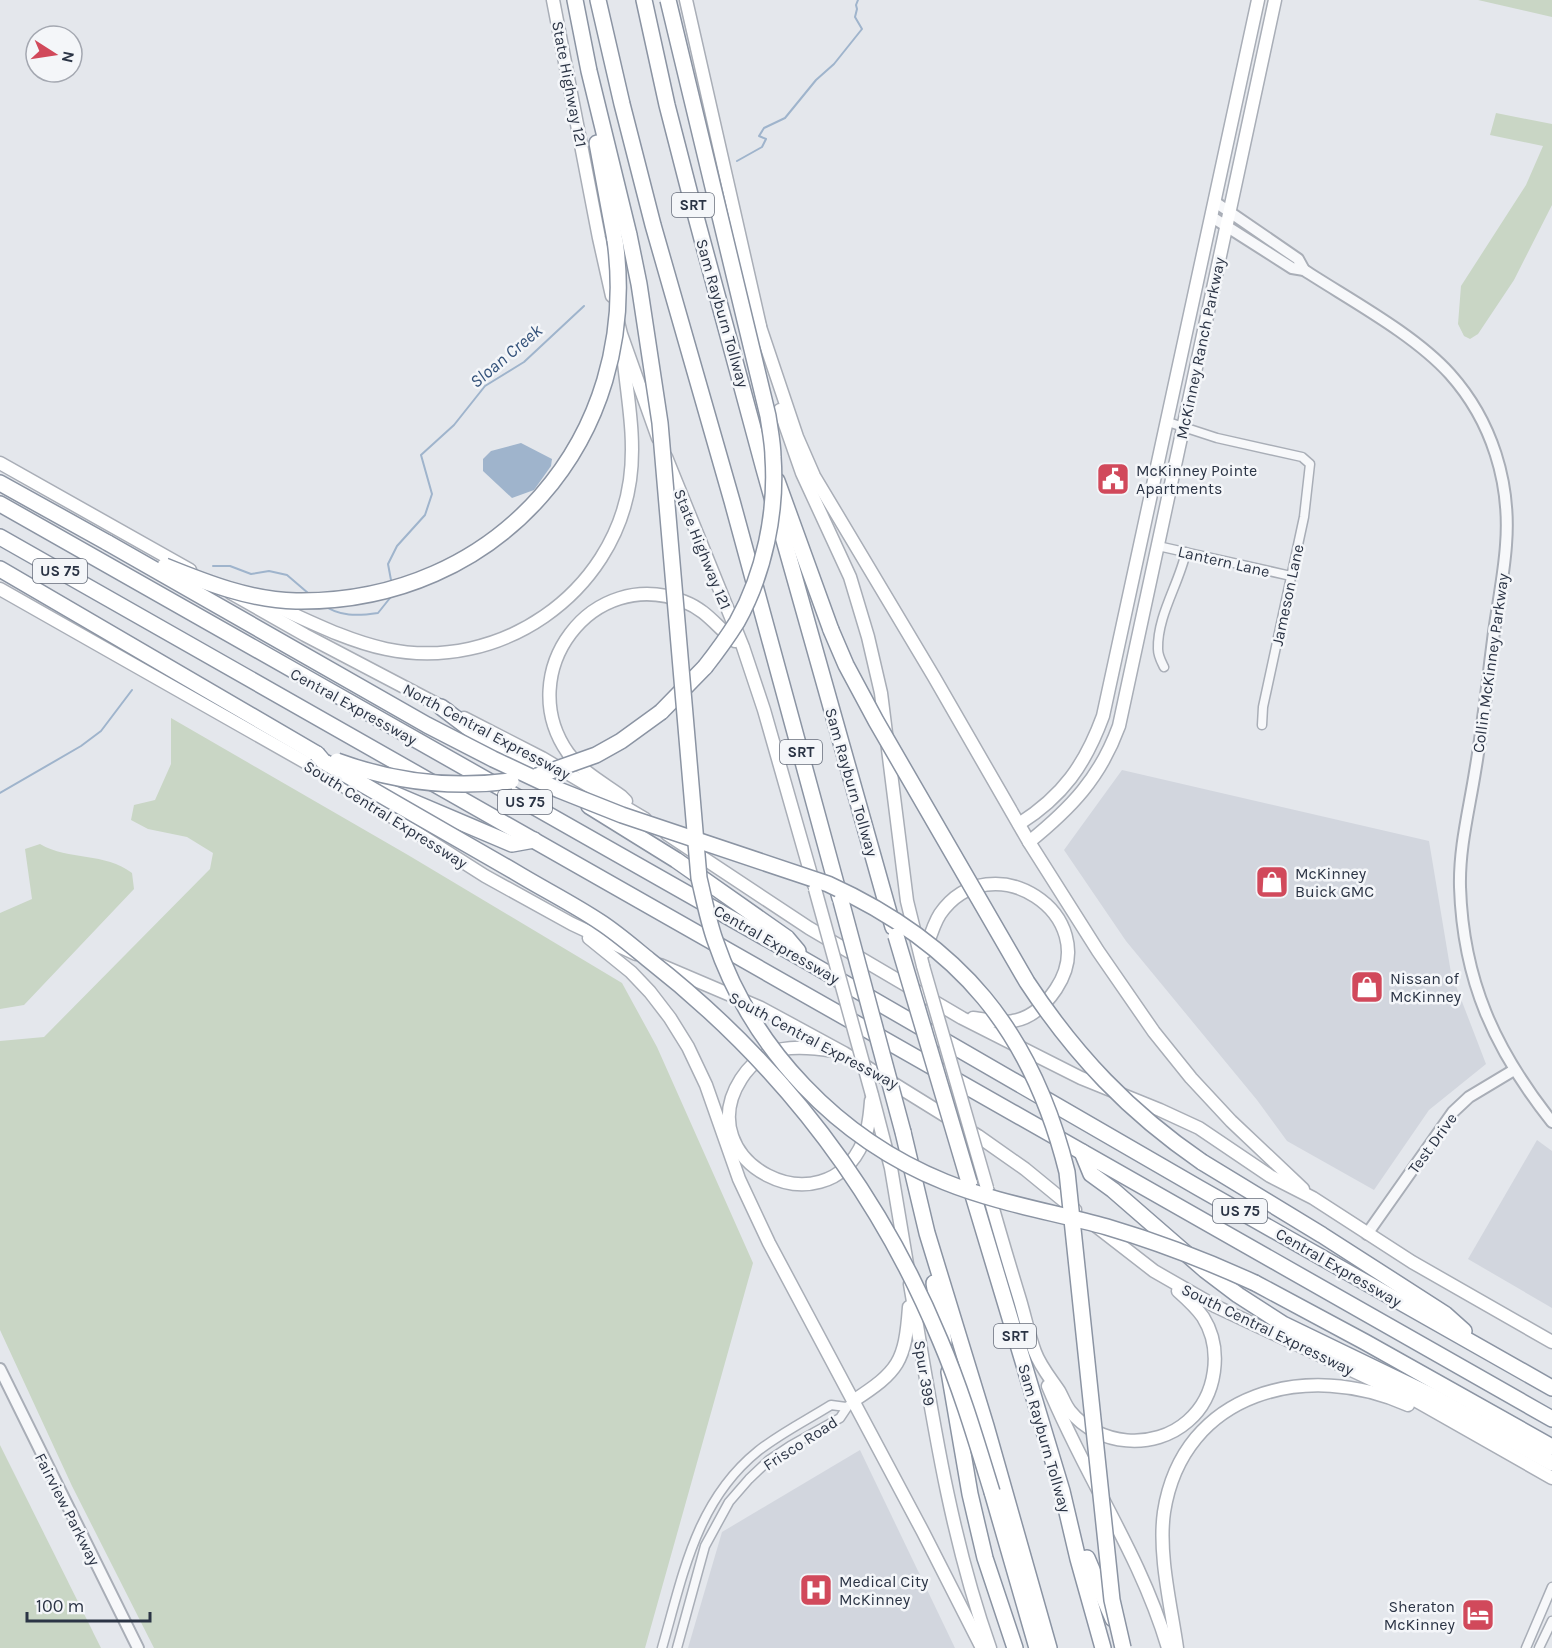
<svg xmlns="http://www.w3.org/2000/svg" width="1552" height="1648" viewBox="0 0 1552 1648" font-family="Karla,sans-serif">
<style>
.built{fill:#d2d6de}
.green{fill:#c9d6c5}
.water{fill:#9fb4cc}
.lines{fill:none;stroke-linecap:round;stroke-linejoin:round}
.stream{stroke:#9fb4cc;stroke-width:2}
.minor-casing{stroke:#a9aeb7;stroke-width:11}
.tertiary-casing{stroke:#a9aeb7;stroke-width:14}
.secondary-casing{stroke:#a9aeb7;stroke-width:15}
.motorway-casing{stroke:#8b94a3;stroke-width:18}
.minor{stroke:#f7f8fa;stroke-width:8}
.tertiary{stroke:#f7f8fa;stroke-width:10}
.secondary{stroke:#fff;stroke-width:12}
.motorway{stroke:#fff;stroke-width:15}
.secondary-bridge-casing{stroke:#a9aeb7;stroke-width:15;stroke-linecap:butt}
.motorway-bridge-casing{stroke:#8b94a3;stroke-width:18;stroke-linecap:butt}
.secondary-bridge{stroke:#fff;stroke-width:12}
.motorway-bridge{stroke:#fff;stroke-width:15}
.labels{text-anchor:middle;stroke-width:5;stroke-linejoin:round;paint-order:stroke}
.shield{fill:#f4f6f9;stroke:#676e7b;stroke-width:1.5}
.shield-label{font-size:15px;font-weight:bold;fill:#2b3445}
.street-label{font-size:16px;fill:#2b3445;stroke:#f4f6f9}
.poi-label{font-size:16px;fill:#2b3445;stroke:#f4f6f9;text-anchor:start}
.water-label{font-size:18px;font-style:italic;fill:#34527a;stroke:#f4f6f9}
</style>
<rect width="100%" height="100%" fill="#e4e7ec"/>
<g class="built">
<polygon points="1122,770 1429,841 1451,973 1486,1064 1429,1110 1374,1190 1287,1141 1257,1100 1126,941 1064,850"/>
<polygon points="1537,1140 1552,1151 1552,1308 1468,1259"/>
<polygon points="860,1450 955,1648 688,1648 722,1532"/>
</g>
<g class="green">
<polygon points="1479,0 1552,0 1552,17 1478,0"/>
<polygon points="1496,113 1552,124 1552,205 1514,280 1478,334 1470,339 1464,336 1458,324 1461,286 1526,185 1543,146 1490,135"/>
<polygon points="171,718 408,855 622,983 657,1047 753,1263 645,1648 154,1648 72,1486 0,1330 0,1041 44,1037 210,869 213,853 187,837 148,829 131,820 134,805 155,800 171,764"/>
<path d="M40 844C69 861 105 852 132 873L134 889 24 1005 0 1009V913L32 899 25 849Z"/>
<polygon points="0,1445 101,1648 0,1648"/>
</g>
<polygon class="water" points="521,443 552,459 551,466 534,490 512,498 483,471 483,459 491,451"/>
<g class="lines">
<g class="stream">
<polyline points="737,161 762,147 766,139 759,136 764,128 785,118 816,80 834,64 862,29 855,17 857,9 856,5 858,0"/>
<polyline points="213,566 230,566 251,574 269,571 287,575 308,593"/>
<polyline points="391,580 388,564 397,546 425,515 432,494 421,455 454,425 485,386 524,362 584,306"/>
<path d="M322 604C339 617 358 616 378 613L390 598V595"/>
<polyline points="0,793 81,746 101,731 132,690"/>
</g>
<defs>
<g id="minor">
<polyline points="1168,422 1217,438 1302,457 1310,464 1304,517 1263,707 1262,725"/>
<polyline points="1158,546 1291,576"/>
<path d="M1164 667C1161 661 1158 656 1158 649 1157 616 1179 584 1186 552"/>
<path d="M662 1648C683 1575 696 1501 758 1451 781 1433 807 1420 831 1405L846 1407"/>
<polyline points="677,1648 705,1546 729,1502 749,1479 769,1460 790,1446 840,1418 848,1406"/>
<polyline points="1526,1648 1552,1587"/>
<polyline points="1539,1648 1552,1621"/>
</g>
<g id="tertiary">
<polyline points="1215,202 1298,259 1304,270"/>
<path d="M1212 217 1292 268 1304 270C1350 300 1414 334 1450 374 1492 421 1511 483 1506 545 1504 574 1498 603 1494 632 1488 678 1483 725 1475 772 1469 810 1459 848 1460 887 1463 981 1495 1050 1552 1122"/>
<polyline points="1367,1234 1453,1112 1469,1097 1514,1070"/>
<polyline points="0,1369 138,1648"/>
</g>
<g id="secondary">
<polyline points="553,0 599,238 612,296"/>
<polyline points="686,0 760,326"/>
<polyline points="617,318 621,334 658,438"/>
<polyline points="758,321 797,437 814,476 934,677 1029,842 1098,951 1154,1032 1191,1078 1231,1121 1303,1189"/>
<polyline points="780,410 802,473 850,577 868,637 881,693 907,901 923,966"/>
<polyline points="666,457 743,647 764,710 814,885"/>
<polyline points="0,463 190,570"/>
<polyline points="0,589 312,766 485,876 572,924 636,954"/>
<polyline points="231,593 305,635 448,710"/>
<path d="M264 601C303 618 344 640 386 649 499 673 614 594 630 480 636 437 627 396 623 353"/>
<polyline points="464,718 542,758 645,819"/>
<path d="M626 801 621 796C603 783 581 771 568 753 512 673 592 564 685 602 706 610 717 627 735 641"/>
<path d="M1019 824C1063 796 1085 765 1103 716L1258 0"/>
<polyline points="667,834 809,928 962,1018 1081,1078 1160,1110 1199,1128 1270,1176 1313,1198 1412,1262 1552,1342"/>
<path d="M1029 842C1071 808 1100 778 1119 726L1275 0"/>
<polyline points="589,938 631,972 650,992 670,1018 688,1047 706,1085 739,1179 769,1243 923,1532 982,1648"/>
<path d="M925 952C929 940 933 925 940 914 991 841 1105 915 1056 989 1046 1004 1031 1018 1013 1021 999 1024 986 1019 973 1018"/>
<polyline points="660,965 761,1008 844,1053 978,1136 1025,1169 1075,1210"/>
<path d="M834 1051C797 1045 764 1043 741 1079 688 1162 824 1232 863 1142 869 1129 870 1114 871 1101"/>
<polyline points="872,1095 891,1168 907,1264"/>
<path d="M988 1191C998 1227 1009 1264 1020 1300 1025 1317 1029 1336 1035 1352 1040 1366 1051 1379 1059 1391 1063 1398 1065 1405 1070 1411 1098 1446 1154 1451 1188 1421 1217 1396 1223 1349 1203 1317 1196 1307 1187 1299 1178 1291"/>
<polyline points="1096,1226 1154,1271 1215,1306 1413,1399 1552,1478"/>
<path d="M910 1284C931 1406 948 1530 990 1648"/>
<path d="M1048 1386C1085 1477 1140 1553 1168 1648"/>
<path d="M853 1401C899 1371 905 1362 909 1307"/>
<path d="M1177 1648C1171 1606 1158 1554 1164 1512 1183 1391 1308 1360 1408 1405"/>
</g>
<g id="motorway">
<polyline points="575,0 589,71 629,235"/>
<polyline points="598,0 622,104 653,225 732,501 840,898"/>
<polyline points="644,0 667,105 692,202 764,469 893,927"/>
<polyline points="597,143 615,240"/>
<polyline points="777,481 831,630"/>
<polyline points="0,483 108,543"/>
<polyline points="0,504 808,962 1199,1188 1552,1388"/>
<polyline points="0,537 1552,1419"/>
<polyline points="0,569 317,754"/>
<polyline points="441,707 487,742 541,776"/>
<polyline points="661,712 705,667"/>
<polyline points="312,766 341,775"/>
<polyline points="373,785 512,844 534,840"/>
<polyline points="589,806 676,860 787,938 798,951"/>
<polyline points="903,1132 927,1233 986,1426 1049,1648"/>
<polyline points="1082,1152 1091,1174 1113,1190 1205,1270 1238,1295 1283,1324 1432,1396 1552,1463"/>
<polyline points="1202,1162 1322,1235 1445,1314 1464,1331"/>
<polyline points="969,1182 1062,1491 1078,1559 1103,1648"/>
<polyline points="934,1283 944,1342"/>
<polyline points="1255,1283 1365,1342 1552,1447"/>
<polyline points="949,1372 970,1494 985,1558 1015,1648"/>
<polyline points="992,1492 1037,1648"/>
<polyline points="1087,1558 1113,1619"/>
</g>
</defs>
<use href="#minor" class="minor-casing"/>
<use href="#tertiary" class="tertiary-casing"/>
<use href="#secondary" class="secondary-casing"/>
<use href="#motorway" class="motorway-casing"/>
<use href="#minor" class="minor"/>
<use href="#tertiary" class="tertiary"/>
<use href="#secondary" class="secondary"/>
<use href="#motorway" class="motorway"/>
<defs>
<g id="secondary-bridge">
<polyline points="815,889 872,1095"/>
<polyline points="923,966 987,1188"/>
</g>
<g id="motorway-bridge">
<path d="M668 0 768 416C770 430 773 444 773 457 777 512 764 574 737 622 727 638 716 653 705 667"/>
<path d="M629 235 639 284 660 423 699 878C704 899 708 920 715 940 752 1049 838 1139 945 1182 997 1203 1053 1212 1107 1227 1158 1242 1207 1261 1255 1283"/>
<path d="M108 543 427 725 493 759 559 790 622 815 828 884C960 944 1032 1031 1067 1172L1112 1600 1123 1648"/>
<path d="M165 566C207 583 250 600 296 601 497 604 642 438 615 240"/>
<path d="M831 630 846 665 876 721 1027 982C1075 1055 1129 1112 1202 1162"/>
<path d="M317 754 323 761C387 799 451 835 515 872 543 889 573 904 600 922 617 933 633 947 649 960 778 1061 877 1188 940 1340 961 1389 976 1440 992 1492"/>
<path d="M337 761C394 782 450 789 511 781"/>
<polyline points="537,776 596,755 621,741 661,712"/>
<polyline points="841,901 903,1132"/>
<polyline points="896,936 969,1182"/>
</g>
</defs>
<use href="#secondary-bridge" class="secondary-bridge-casing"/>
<use href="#motorway-bridge" class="motorway-bridge-casing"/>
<use href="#secondary-bridge" class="secondary-bridge"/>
<use href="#motorway-bridge" class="motorway-bridge"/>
</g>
<defs>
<symbol id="civic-square" viewBox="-11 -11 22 22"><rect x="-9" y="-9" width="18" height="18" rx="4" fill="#d1495b" stroke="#f4f6f9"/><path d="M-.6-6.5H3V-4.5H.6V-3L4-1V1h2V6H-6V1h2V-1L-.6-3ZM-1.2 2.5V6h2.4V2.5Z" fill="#fff"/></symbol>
<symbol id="shop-square" viewBox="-11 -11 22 22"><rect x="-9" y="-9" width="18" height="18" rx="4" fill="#d1495b" stroke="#f4f6f9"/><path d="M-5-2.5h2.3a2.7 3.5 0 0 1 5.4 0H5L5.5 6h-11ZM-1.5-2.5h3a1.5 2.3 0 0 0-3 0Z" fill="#fff"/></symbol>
<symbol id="hospital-square" viewBox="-11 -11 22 22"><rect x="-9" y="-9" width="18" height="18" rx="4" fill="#d1495b" stroke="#f4f6f9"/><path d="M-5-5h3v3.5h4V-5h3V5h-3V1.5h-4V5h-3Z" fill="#fff"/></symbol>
<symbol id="hotel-square" viewBox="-11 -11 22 22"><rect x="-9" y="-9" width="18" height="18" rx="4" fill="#d1495b" stroke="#f4f6f9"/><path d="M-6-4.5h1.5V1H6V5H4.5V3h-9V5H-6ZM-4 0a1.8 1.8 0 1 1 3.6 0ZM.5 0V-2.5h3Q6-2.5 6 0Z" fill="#fff"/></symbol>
</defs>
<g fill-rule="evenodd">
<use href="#civic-square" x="1094" y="460" width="38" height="38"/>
<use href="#shop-square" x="1253" y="863" width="38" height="38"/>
<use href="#shop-square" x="1348" y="968" width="38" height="38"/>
<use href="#hospital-square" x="797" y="1571" width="38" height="38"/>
<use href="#hotel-square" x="1459" y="1596" width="38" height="38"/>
</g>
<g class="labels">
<g class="shield">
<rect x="672" y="193" width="42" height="24" rx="4.5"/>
<rect x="33" y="559" width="54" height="24" rx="4.5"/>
<rect x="780" y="740" width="42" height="24" rx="4.5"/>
<rect x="498" y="790" width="54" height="24" rx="4.5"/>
<rect x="1213" y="1199" width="54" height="24" rx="4.5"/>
<rect x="994" y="1324" width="42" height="24" rx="4.5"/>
</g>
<g class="shield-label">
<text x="693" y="210">SRT</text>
<text x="60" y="576">US 75</text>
<text x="801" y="757">SRT</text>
<text x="525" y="807">US 75</text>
<text x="1240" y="1216">US 75</text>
<text x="1015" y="1341">SRT</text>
</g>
<g class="street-label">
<text transform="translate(570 84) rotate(79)" y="6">State Highway 121</text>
<text transform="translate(723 313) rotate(74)" y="6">Sam Rayburn Tollway</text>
<text transform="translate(1200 348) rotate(-78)" y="6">McKinney Ranch Parkway</text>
<text transform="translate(703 549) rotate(68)" y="6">State Highway 121</text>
<text transform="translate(1224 561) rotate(13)" y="6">Lantern Lane</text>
<text transform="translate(1287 595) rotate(-78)" y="6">Jameson Lane</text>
<text transform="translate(1490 663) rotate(-82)" y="6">Collin McKinney Parkway</text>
<text transform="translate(354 706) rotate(29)" y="6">Central Expressway</text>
<text transform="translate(487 731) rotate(28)" y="6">North Central Expressway</text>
<text transform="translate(852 782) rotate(74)" y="6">Sam Rayburn Tollway</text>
<text transform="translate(386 814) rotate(32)" y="6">South Central Expressway</text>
<text transform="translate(777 944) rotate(30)" y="6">Central Expressway</text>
<text transform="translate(814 1040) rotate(28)" y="6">South Central Expressway</text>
<text transform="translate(1432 1143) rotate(-54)" y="6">Test Drive</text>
<text transform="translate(1339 1267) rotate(30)" y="6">Central Expressway</text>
<text transform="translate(1268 1329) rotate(26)" y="6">South Central Expressway</text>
<text transform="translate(925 1373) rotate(81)" y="6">Spur 399</text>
<text transform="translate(1045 1438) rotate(74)" y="6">Sam Rayburn Tollway</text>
<text transform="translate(800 1443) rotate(-33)" y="6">Frisco Road</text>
<text transform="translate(68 1509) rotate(63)" y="6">Fairview Parkway</text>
</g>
<g class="poi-label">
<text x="1136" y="476">McKinney Pointe<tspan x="1136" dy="18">Apartments</tspan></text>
<text x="1295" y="879">McKinney<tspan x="1295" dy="18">Buick GMC</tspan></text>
<text x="1390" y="984">Nissan of<tspan x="1390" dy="18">McKinney</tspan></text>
<text x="839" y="1587">Medical City<tspan x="839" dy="18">McKinney</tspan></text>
<text x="1455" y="1612" text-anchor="end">Sheraton<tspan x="1455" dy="18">McKinney</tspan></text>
</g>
<g class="water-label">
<text transform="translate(506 356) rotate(-40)" y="6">Sloan Creek</text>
</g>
</g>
<g transform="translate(54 54) rotate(102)"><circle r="28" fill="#f4f6f9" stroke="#a4a8b1" stroke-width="1.5"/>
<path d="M0-4.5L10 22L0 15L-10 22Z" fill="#d1495b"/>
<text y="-9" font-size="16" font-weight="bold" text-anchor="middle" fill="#2b3445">N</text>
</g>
<path d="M27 1612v9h123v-9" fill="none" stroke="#2b3445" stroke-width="3"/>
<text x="36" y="1612" font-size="18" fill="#2b3445" stroke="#f4f6f9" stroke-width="4.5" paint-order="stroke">100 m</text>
</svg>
